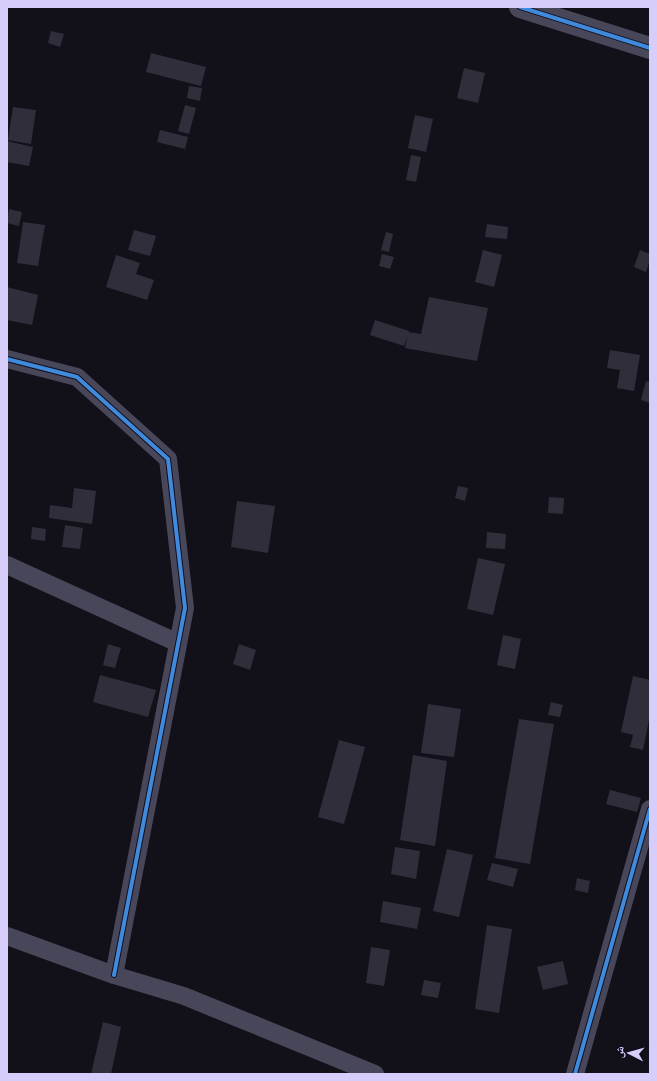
<svg xmlns="http://www.w3.org/2000/svg" width="657" height="1081" viewBox="0 0 657 1081" font-family="Roboto,'Noto Naskh Arabic',sans-serif">
<style>
.building{fill:#312e3b}
.lines{fill:none;stroke-linecap:round;stroke-linejoin:round}
.minor{stroke:#484659;stroke-width:18}
.tertiary{stroke:#484659;stroke-width:22}
.cycleway-casing{stroke:#110d1c;stroke-width:6}
.cycleway{stroke:#408adc;stroke-width:4}
</style>
<rect width="100%" height="100%" fill="#121018"/>
<g class="building">
<polygon points="51,31 64,34 60,47 48,43"/>
<polygon points="151,53 206,67 201,86 146,72"/>
<polygon points="464,68 485,73 478,103 457,98"/>
<polygon points="189,86 202,88 200,101 187,98"/>
<polygon points="185,105 196,108 189,134 178,131"/>
<polygon points="13,107 36,110 31,144 8,140"/>
<polygon points="415,115 433,119 426,152 408,148"/>
<polygon points="160,130 188,137 185,149 157,142"/>
<polygon points="7,141 33,147 29,166 7,162"/>
<polygon points="411,155 421,157 416,182 406,180"/>
<polygon points="9,209 22,212 19,226 7,223"/>
<polygon points="23,222 45,225 38,266 17,263"/>
<polygon points="487,224 508,227 507,239 485,237"/>
<polygon points="134,230 156,236 150,256 128,250"/>
<polygon points="386,232 393,234 389,252 381,250"/>
<polygon points="483,250 502,255 494,287 475,282"/>
<polygon points="640,250 650,254 650,260 646,272 634,267"/>
<polygon points="382,254 394,257 390,269 379,266"/>
<polygon points="116,255 140,263 136,274 154,280 147,300 106,287"/>
<polygon points="7,287 38,295 32,325 7,320"/>
<polygon points="429,297 488,308 477,361 405,348 408,332 421,334"/>
<polygon points="375,320 409,331 404,346 370,335"/>
<polygon points="610,350 640,355 634,391 617,388 620,370 607,368"/>
<polygon points="646,381 650,382 650,403 641,400"/>
<polygon points="458,486 468,488 465,501 455,498"/>
<polygon points="74,488 96,491 92,524 49,518 50,505 72,508"/>
<polygon points="549,497 564,498 563,514 548,513"/>
<polygon points="237,501 275,506 268,553 231,547"/>
<polygon points="65,525 83,528 80,549 62,547"/>
<polygon points="32,527 46,529 45,541 31,539"/>
<polygon points="487,532 506,534 505,549 486,548"/>
<polygon points="478,558 505,564 493,615 467,609"/>
<polygon points="503,635 521,639 515,669 497,665"/>
<polygon points="108,644 121,648 115,668 103,665"/>
<polygon points="239,644 256,650 250,670 233,664"/>
<polygon points="100,675 156,690 148,717 93,702"/>
<polygon points="633,676 650,680 650,715 643,750 630,747 633,735 621,732"/>
<polygon points="551,702 563,705 560,717 548,715"/>
<polygon points="428,704 461,709 454,757 421,753"/>
<polygon points="519,719 554,724 530,864 495,858"/>
<polygon points="339,740 365,747 344,824 318,817"/>
<polygon points="413,755 447,761 435,846 400,840"/>
<polygon points="610,790 641,798 637,812 606,804"/>
<polygon points="395,847 420,851 416,879 391,874"/>
<polygon points="447,849 473,855 459,917 433,911"/>
<polygon points="492,863 518,869 513,887 487,880"/>
<polygon points="577,878 590,881 588,893 575,890"/>
<polygon points="383,901 421,908 417,929 380,922"/>
<polygon points="487,925 512,929 499,1013 475,1009"/>
<polygon points="371,947 390,950 384,986 366,983"/>
<polygon points="563,961 568,984 543,990 537,967"/>
<polygon points="424,980 441,983 438,998 421,995"/>
<polygon points="103,1022 121,1027 111,1074 91,1074"/>
</g>
<g class="lines">
<g class="minor">
<polyline points="7,359 77,377 168,459 185,608 114,975"/>
<polyline points="7,565 178,643"/>
<polyline points="7,936 114,975 184,996 375,1074"/>
<polyline points="575,1074 650,809"/>
</g>
<polyline class="tertiary" points="520,7 650,48"/>
<defs>
<g id="cycleway">
<polyline points="520,7 650,48"/>
<polyline points="7,359 77,377 168,459 185,608 114,975"/>
<polyline points="575,1074 650,809"/>
</g>
</defs>
<use href="#cycleway" class="cycleway-casing"/>
<use href="#cycleway" class="cycleway"/>
</g>
<rect width="657" height="1081" fill="none" stroke="#d7cdfa" stroke-width="16"/>
<g transform="translate(629 1053) rotate(276)" stroke="#110d1c" stroke-width="3" paint-order="stroke">
<path d="M0-3L7 15L0 10L-7 15Z" fill="#d7cdfa"/>
<text y="-6" font-size="11" font-weight="bold" text-anchor="middle" fill="#d7cdfa">ش</text>
</g>
</svg>
